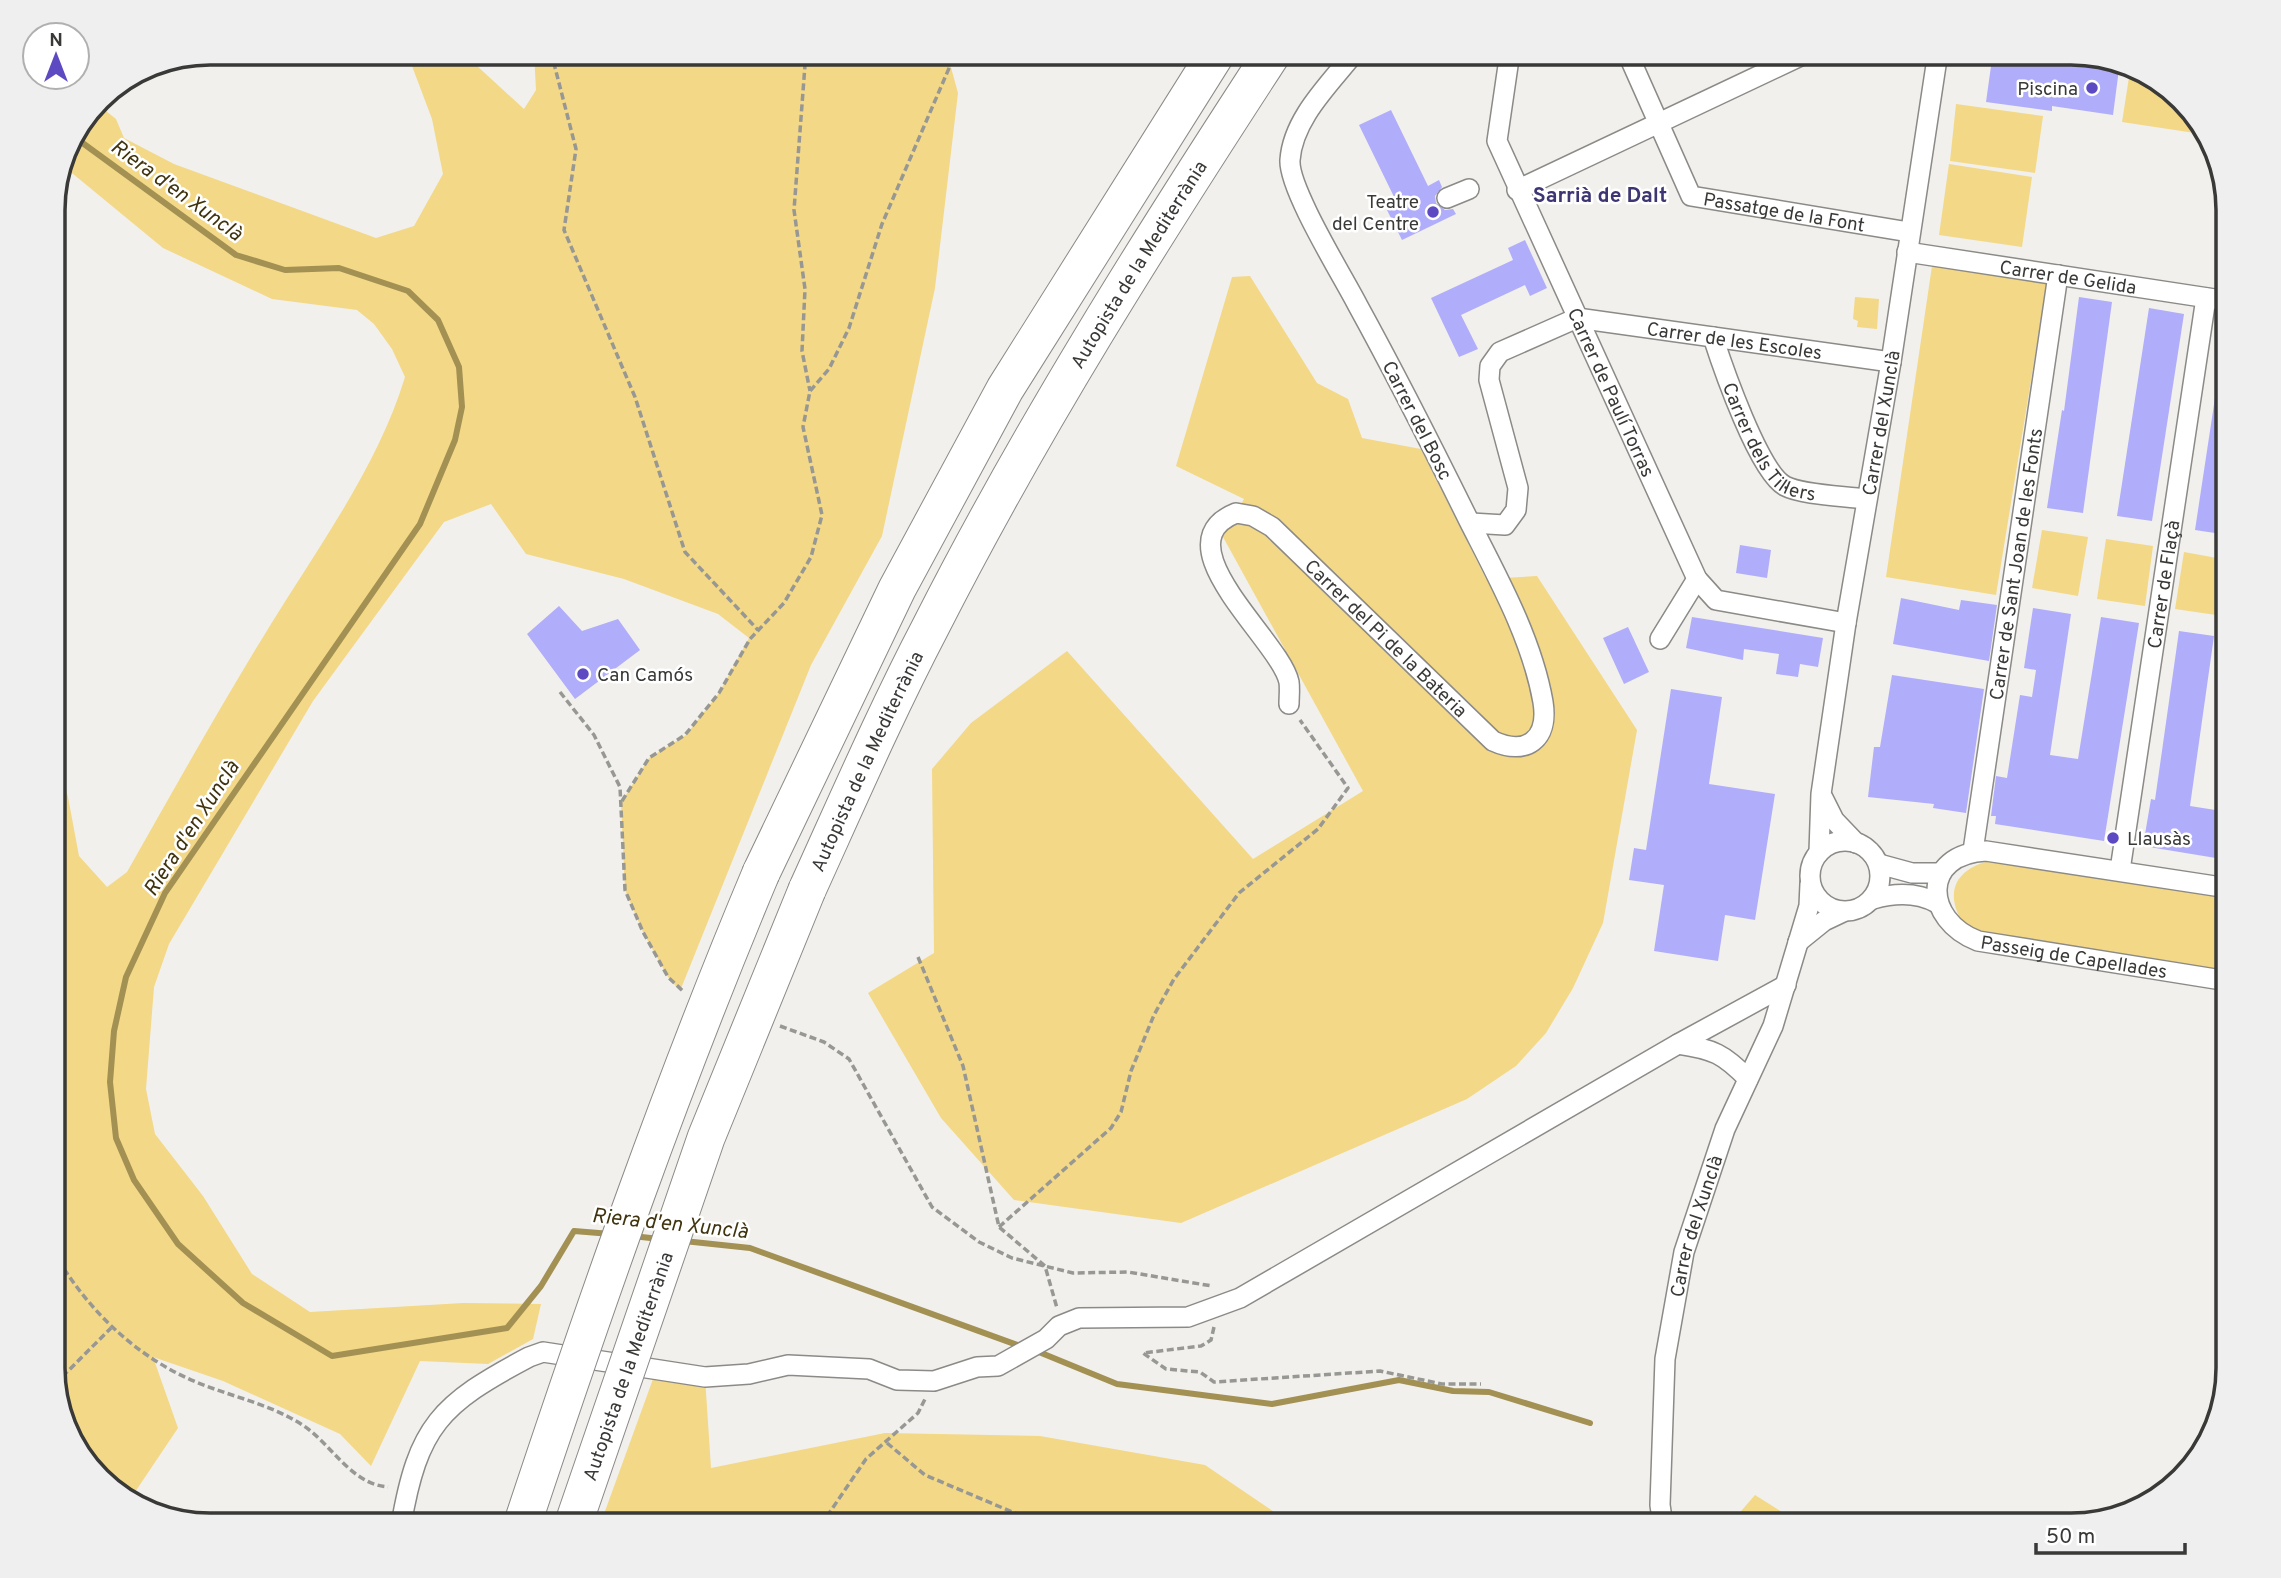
<svg xmlns="http://www.w3.org/2000/svg" width="2281" height="1578" viewBox="0 0 2281 1578" font-family="Overpass,sans-serif">
<style>
.green{fill:#f3d887}
.lines{fill:none;stroke-linecap:round;stroke-linejoin:round}
.stream{stroke:#a39053;stroke-width:6}
.building{fill:#b0adfb}
.street-casing{stroke:#8b8a87;stroke-width:22}
.highway-casing{stroke:#8b8a87;stroke-width:39}
.path{stroke:#979794;stroke-width:3.5;stroke-dasharray:7 3.5;stroke-linecap:butt}
.street{stroke:#fff;stroke-width:19}
.highway{stroke:#fff;stroke-width:37}
.highway-bridge-casing{stroke:#8b8a87;stroke-width:39;stroke-linecap:butt}
.highway-bridge{stroke:#fff;stroke-width:37}
.poi-dot{fill:#5d49c1;stroke:#fff;stroke-width:2.5}
.labels{text-anchor:middle;stroke-width:5;stroke-linejoin:round;paint-order:stroke}
.poi-label{font-size:19px;fill:#393937;stroke:#fff;text-anchor:end}
.street-label{font-size:19px;fill:#393937;stroke:#fff}
.water-label{font-size:21px;font-style:italic;fill:#40340f;stroke:#fff}
.neighbourhood-label{font-size:21px;font-weight:bold;fill:#3d3672;stroke:#fff}
.rim{fill:none;stroke:#393937;stroke-width:3.5}
</style>
<rect width="100%" height="100%" fill="#f1f0ec"/>
<g class="green">
<path d="M418 52 463 53 524 109 536 90 534 53H947L958 93 935 288 882 536 811 665 680 991 668 977 643 932 625 890 621 803 649 758 686 735 719 693 749 638 718 614 624 579 526 554 491 504 444 522 313 701 169 944 154 987 146 1089 155 1134 203 1196 252 1274 310 1312 463 1303 541 1304 533 1339 488 1364 420 1361 371 1466 340 1434 223 1381 153 1357 178 1428 129 1501 122 1499 73 1447 53 1378V742L68 797 79 856 107 887 127 872C174 789 221 705 271 624 319 546 378 466 405 377L392 349 374 324 357 310 272 299 163 248 61 164 65 149 96 103 116 119 124 138 174 164 376 238 414 226 443 174 432 119 412 66Z"/>
<polygon points="2130,71 2159,79 2208,135 2122,122"/>
<polygon points="1956,104 2043,116 2035,173 1950,161"/>
<polygon points="1949,164 2032,177 2022,247 1939,235"/>
<polygon points="1932,266 2047,282 1996,595 1886,577"/>
<polygon points="1250,276 1317,383 1348,399 1362,438 1421,449 1486,579 1537,576 1637,730 1603,923 1573,988 1546,1033 1516,1066 1467,1099 1181,1223 1014,1200 941,1118 868,993 934,953 932,769 971,723 1067,651 1253,859 1363,791 1223,537 1244,499 1176,466 1232,277"/>
<polygon points="1855,297 1879,299 1877,329 1857,327 1858,321 1853,319"/>
<polygon points="2042,530 2088,537 2078,596 2032,588"/>
<polygon points="2106,539 2153,546 2145,606 2097,599"/>
<polygon points="2184,552 2228,560 2223,616 2175,609"/>
<path d="M1989 861 2228 896V974L1968 930C1944 899 1950 871 1989 861Z"/>
<polygon points="657,1368 705,1377 711,1468 885,1433 1040,1436 1205,1465 1286,1520 1306,1525 600,1525"/>
<polygon points="1755,1495 1803,1525 1729,1525"/>
</g>
<g class="lines">
<g class="stream">
<polyline points="73,136 236,255 285,270 339,268 408,291 438,320 459,367 462,407 455,440 420,524 165,893 126,977 114,1031 110,1082 116,1138 134,1180 178,1244 243,1303 332,1356 507,1328 541,1286 574,1231 611,1234"/>
<polyline points="632,1236 660,1239"/>
<polyline points="684,1241 750,1248 1023,1347"/>
<polyline points="1034,1350 1117,1384 1272,1404 1399,1380 1453,1391 1489,1392 1590,1423"/>
</g>
</g>
<g class="building">
<polygon points="1993,52 2064,52 2119,69 2113,115 2052,106 2052,111 1986,102"/>
<polygon points="1391,110 1428,186 1439,180 1442,187 1435,196 1436,203 1445,210 1453,209 1456,214 1402,240 1387,210 1398,205 1359,125"/>
<polygon points="1525,240 1547,288 1530,296 1525,285 1461,315 1478,349 1459,357 1431,298 1513,260 1508,248"/>
<polygon points="2079,297 2112,302 2083,513 2047,508 2062,410 2064,411"/>
<polygon points="2149,308 2184,314 2152,521 2117,516"/>
<polygon points="2218,378 2228,379 2228,535 2195,530"/>
<polygon points="1740,545 1771,550 1767,578 1736,573"/>
<polygon points="1901,598 1959,610 1961,600 1997,605 1989,661 1893,644"/>
<polygon points="559,606 582,631 618,619 640,650 575,699 527,634"/>
<polygon points="2033,608 2071,614 2050,755 2078,759 2101,617 2139,623 2104,841 1995,824 1996,816 1991,816 1996,776 2007,778 2020,695 2032,697 2036,670 2024,668"/>
<polygon points="1692,617 1823,638 1818,667 1800,664 1798,677 1776,674 1779,654 1744,649 1743,660 1686,648"/>
<polygon points="1628,627 1649,672 1624,684 1603,638"/>
<polygon points="2179,631 2214,636 2190,806 2228,812 2228,860 2143,846 2151,799 2155,800"/>
<polygon points="1892,675 1984,689 1966,813 1933,808 1934,804 1868,797 1874,747 1880,747"/>
<polygon points="1671,689 1722,697 1709,784 1775,794 1755,920 1725,915 1718,961 1654,951 1664,885 1629,880 1634,848 1646,850"/>
</g>
<g class="lines">
<defs>
<g id="street">
<path id="s1" d="M1510 52 1497 141 1697 579 1716 600 1846 623"/>
<path id="s2" d="M1627 52 1691 196 1909 232"/>
<polyline points="1517,190 1809,52"/>
<polyline points="1447,198 1469,189"/>
<path id="s3" d="M1907 252 2228 301"/>
<path id="s4" d="M1577 318 1891 362"/>
<path id="s5" d="M1713 337C1723 368 1759 472 1785 486 1802 495 1845 496 1865 499"/>
<polyline points="1471,523 1505,525 1516,510 1518,488 1489,380 1490,366 1500,352 1577,318"/>
<polyline points="1660,639 1697,579"/>
<path id="s6" d="M1289 704C1289 697 1290 689 1289 682 1280 640 1159 544 1236 513L1253 516 1272 527 1493 741C1526 756 1549 740 1543 702 1532 639 1498 578 1469 521 1433 448 1396 375 1357 304 1342 275 1288 188 1290 160 1293 118 1330 84 1355 52"/>
<polyline points="1823,798 1834,820 1856,843"/>
<circle cx="1845" cy="876" r="35"/>
<path id="s7" d="M1973 851 2058 275"/>
<path id="s8" d="M1819 852 1821 794 1846 623 1891 362 1938 52"/>
<polyline points="1879,864 1912,873 1940,873"/>
<path id="s9" d="M2120 870 2206 298"/>
<path id="s10" d="M2228 888 1986 851C1921 854 1923 920 1978 941L2228 981"/>
<path d="M1873 899C1894 893 1917 892 1937 903"/>
<polyline points="1798,942 1824,921 1843,912"/>
<path d="M1678 1044C1713 1049 1724 1054 1748 1079"/>
<path d="M401 1525C418 1426 440 1404 529 1357L543 1352 705 1377 749 1374 788 1365 869 1369 897 1380 934 1381 977 1367 998 1366 1046 1339 1059 1326 1079 1318 1188 1317 1240 1298 1678 1044 1786 985"/>
<path id="s11" d="M1663 1525 1660 1505 1665 1359 1684 1252 1725 1129 1773 1026 1809 906 1810 884"/>
</g>
<g id="highway">
<polyline points="761,873 897,589 1005,389 1217,52"/>
<path id="s12" d="M807 890C847 802 886 712 931 626 1032 427 1151 239 1273 52"/>
</g>
</defs>
<use href="#street" class="street-casing"/>
<use href="#highway" class="highway-casing"/>
<g class="path">
<polyline points="551,52 576,149 564,230 635,397 685,552 758,630"/>
<polyline points="806,52 794,210 805,289 802,351 810,391"/>
<polyline points="560,692 594,735 620,787 625,890 643,932 668,977 684,992"/>
<polyline points="622,801 649,758 685,735 719,693 750,639 784,603 811,557 822,515 803,427 810,391 829,369 849,328 882,224 956,52"/>
<polyline points="918,957 963,1066 999,1227 1045,1266 1057,1308"/>
<polyline points="780,1026 824,1042 849,1059 932,1207 979,1242 1012,1258 1073,1273 1128,1272 1212,1286"/>
<polyline points="999,1227 1111,1128 1121,1112 1131,1071 1154,1015 1174,979 1239,893 1318,829 1348,788 1300,720"/>
<path d="M53 1251C86 1308 134 1356 196 1382 232 1397 271 1404 304 1426 332 1445 351 1484 388 1487"/>
<polyline points="1214,1327 1211,1340 1201,1346 1143,1353 1166,1369 1200,1372 1214,1382 1380,1371 1442,1384 1481,1384"/>
<polyline points="55,1384 111,1328"/>
<polyline points="887,1443 925,1475 1043,1525"/>
<polyline points="821,1525 866,1459 918,1413 925,1399"/>
</g>
<use href="#street" class="street"/>
<use href="#highway" class="highway"/>
<defs>
<g id="highway-bridge">
<path d="M522 1525C595 1305 671 1087 761 873"/>
<path id="s13" d="M573 1525 706 1138 807 890"/>
</g>
</defs>
<use href="#highway-bridge" class="highway-bridge-casing"/>
<use href="#highway-bridge" class="highway-bridge"/>
</g>
<g class="poi-dot">
<circle cx="2092" cy="88" r="7"/>
<circle cx="1433" cy="212" r="7"/>
<circle cx="583" cy="674" r="7"/>
<circle cx="2113" cy="838" r="7"/>
</g>
<g class="labels">
<g class="poi-label">
<text x="2078" y="95">Piscina</text>
<text x="1419" y="208">Teatre<tspan x="1419" dy="22">del Centre</tspan></text>
<text x="597" y="681" text-anchor="start">Can Camós</text>
<text x="2127" y="845" text-anchor="start">Llausàs</text>
</g>
<g class="street-label">
<text dy="7" stroke="none"><textPath href="#s2" startOffset="252">Passatge de la Font</textPath></text>
<text dy="7" stroke="none"><textPath href="#s12" startOffset="709">Autopista de la Mediterrània</textPath></text>
<text dy="7" stroke="none"><textPath href="#s3" startOffset="163">Carrer de Gelida</textPath></text>
<text dy="7" stroke="none"><textPath href="#s4" startOffset="159">Carrer de les Escoles</textPath></text>
<text dy="7" stroke="none"><textPath href="#s1" startOffset="366">Carrer de Paulí Torras</textPath></text>
<text transform="translate(1418 420) rotate(63)" y="7">Carrer del Bosc</text>
<text dy="7" stroke="none"><textPath href="#s8" startOffset="434">Carrer del Xunclà</textPath></text>
<text dy="7" stroke="none"><textPath href="#s5" startOffset="124">Carrer dels Til·lers</textPath></text>
<text dy="7" stroke="none"><textPath href="#s7" startOffset="290">Carrer de Sant Joan de les Fonts</textPath></text>
<text dy="7" stroke="none"><textPath href="#s9" startOffset="289">Carrer de Flaçà</textPath></text>
<text dy="7" stroke="none"><textPath href="#s6" startOffset="424">Carrer del Pi de la Bateria</textPath></text>
<text dy="7" stroke="none"><textPath href="#s12" startOffset="142">Autopista de la Mediterrània</textPath></text>
<text dy="7" stroke="none"><textPath href="#s10" startOffset="481">Passeig de Capellades</textPath></text>
<text dy="7" stroke="none"><textPath href="#s11" startOffset="303">Carrer del Xunclà</textPath></text>
<text dy="7" stroke="none"><textPath href="#s13" startOffset="168">Autopista de la Mediterrània</textPath></text>
</g>
<g class="water-label">
<text transform="translate(177 190) rotate(36)" y="7">Riera d'en Xunclà</text>
<text transform="translate(191 828) rotate(-57)" y="7">Riera d'en Xunclà</text>
<text transform="translate(670 1223) rotate(6)" y="7">Riera d'en Xunclà</text>
</g>
<g class="neighbourhood-label">
<text x="1600" y="202">Sarrià de Dalt</text>
</g>
</g>
<path d="M0 0H2281V1578H0ZM210 65H2071A145 145 0 0 1 2216 210V1368A145 145 0 0 1 2071 1513H210A145 145 0 0 1 65 1368V210A145 145 0 0 1 210 65Z" fill="#efefef" fill-rule="evenodd"/>
<path class="rim" d="M210 65H2071A145 145 0 0 1 2216 210V1368A145 145 0 0 1 2071 1513H210A145 145 0 0 1 65 1368V210A145 145 0 0 1 210 65Z"/>
<g transform="translate(56 56)"><circle r="33" fill="#ffffff" stroke="#b0b0af" stroke-width="2"/>
<path d="M0-5L12 26L0 18L-12 26Z" fill="#5d49c1"/>
<text y="-10" font-size="19" font-weight="bold" text-anchor="middle" fill="#393937">N</text>
</g>
<path d="M2036 1543v10h149v-10" fill="none" stroke="#393937" stroke-width="3.5"/>
<text x="2046" y="1543" font-size="21" fill="#393937" stroke="#ffffff" stroke-width="5" paint-order="stroke">50 m</text>
</svg>
